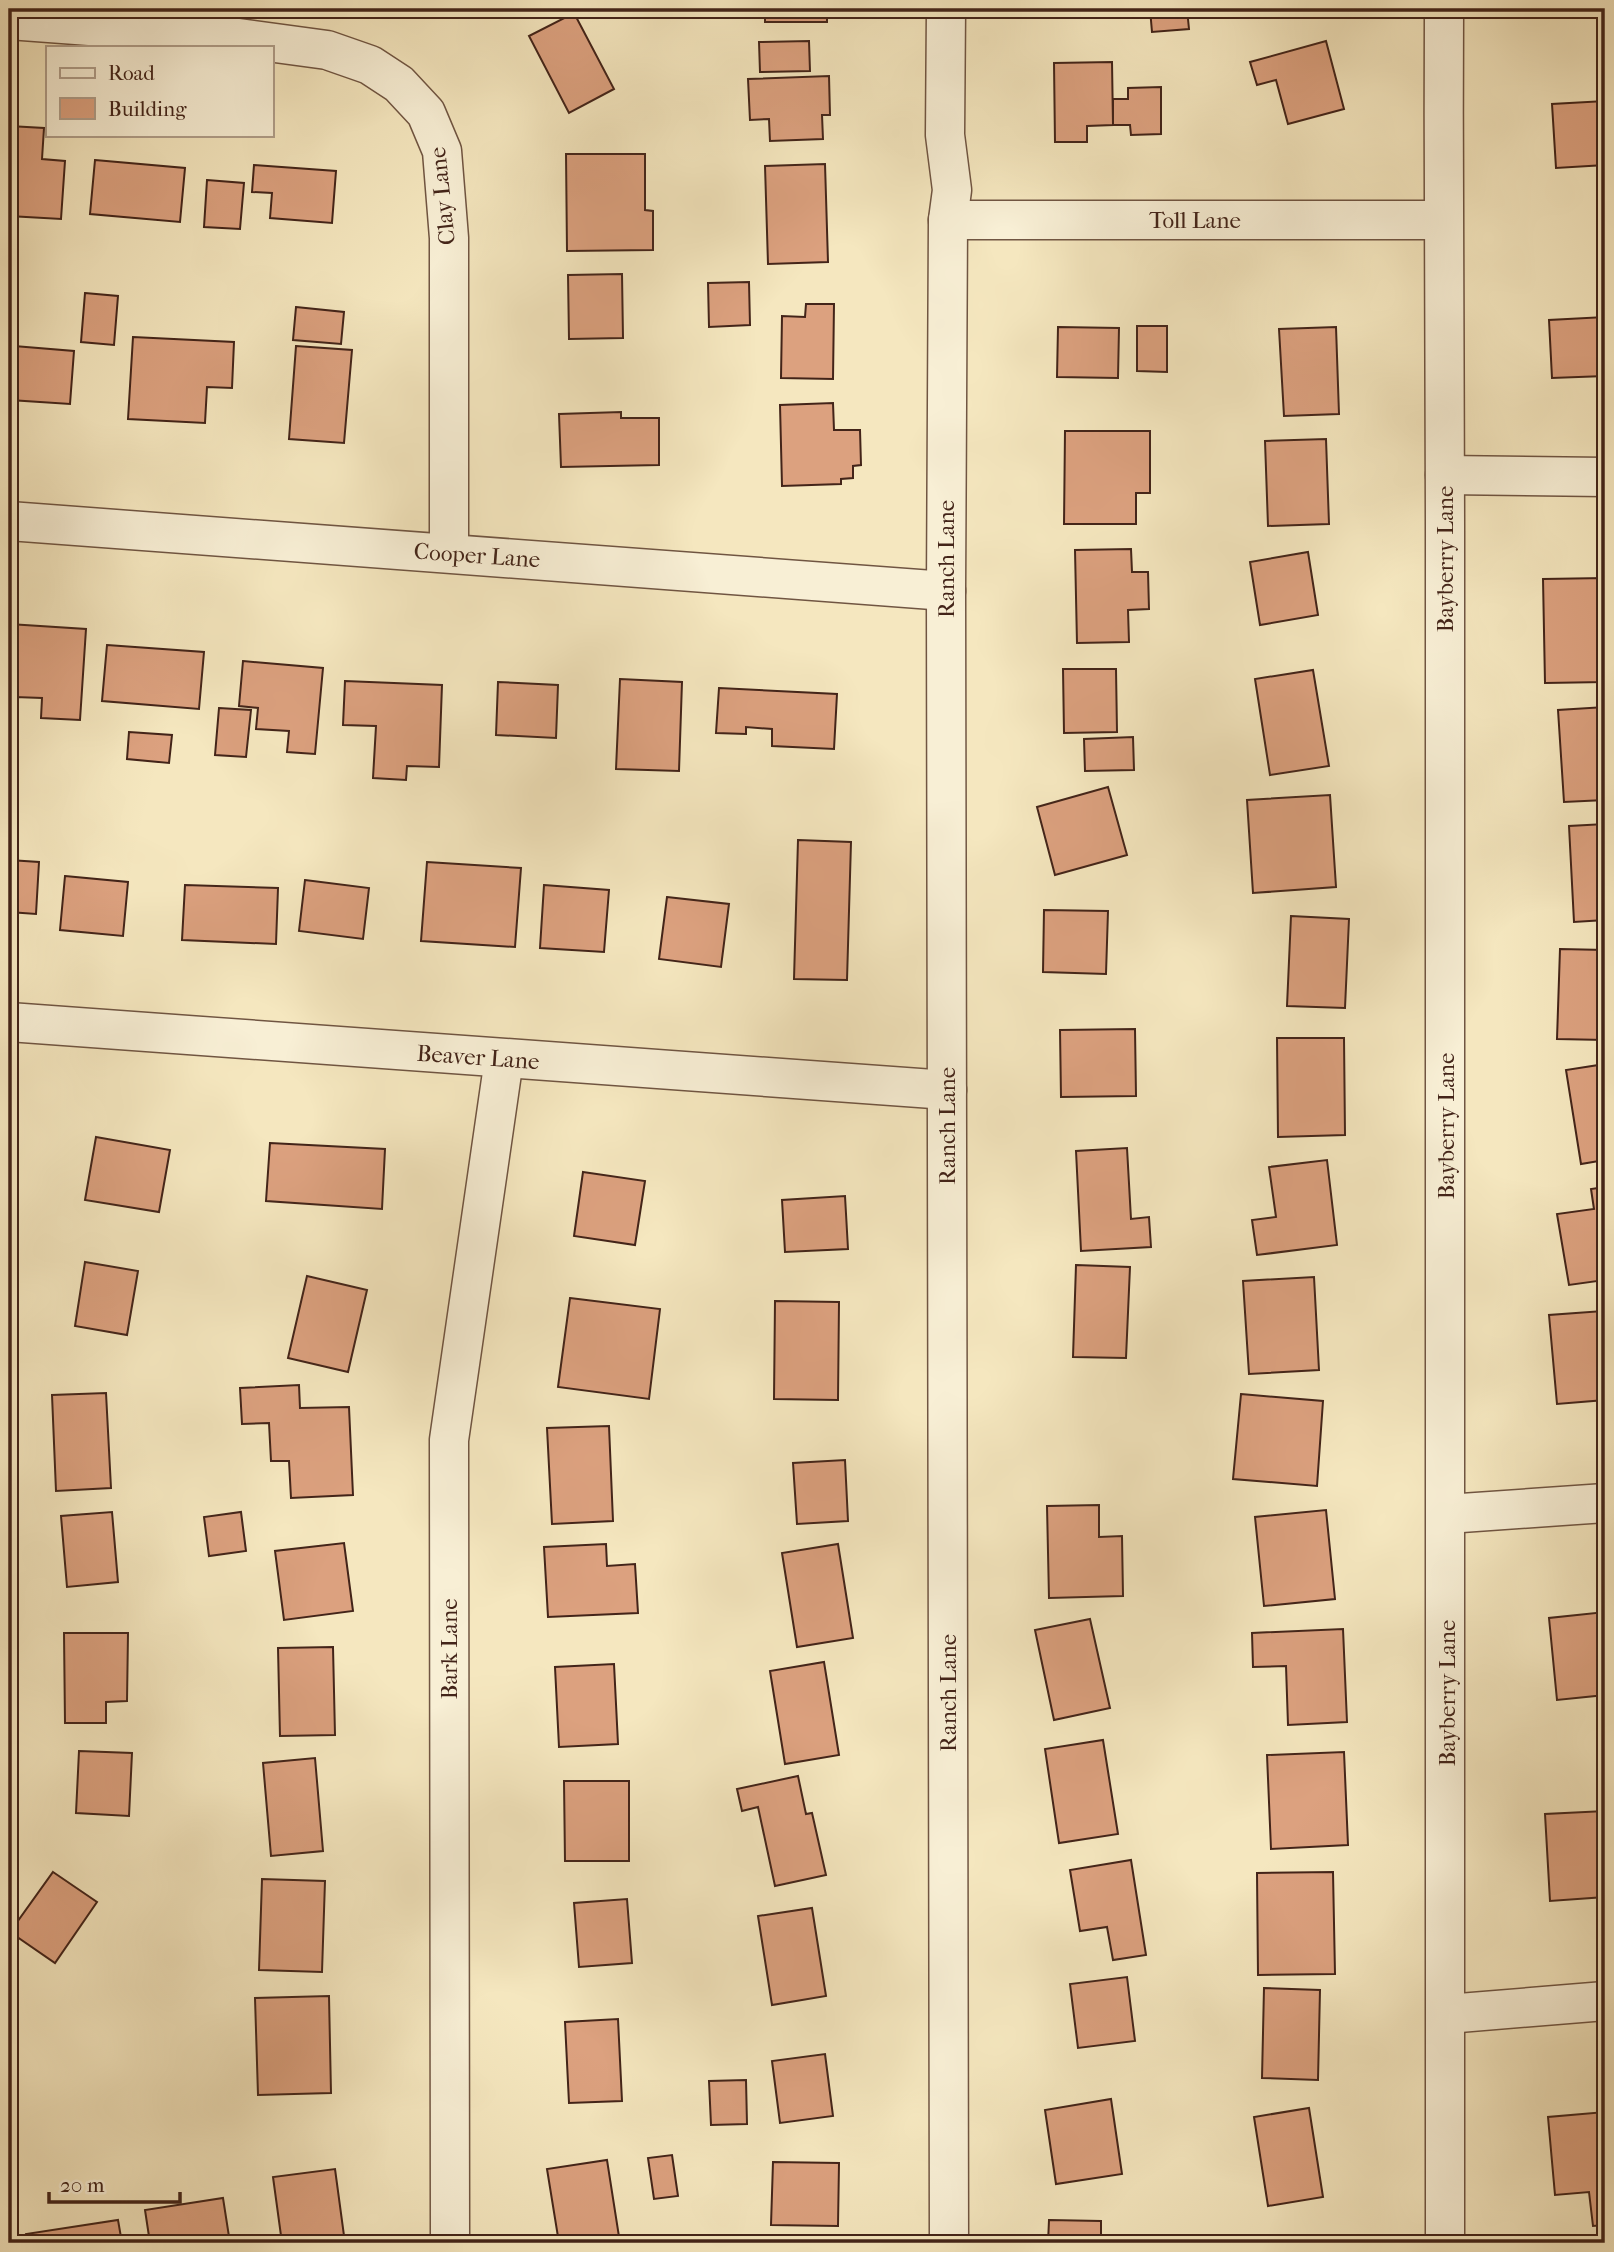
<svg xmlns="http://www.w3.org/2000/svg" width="1614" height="2252" viewBox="0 0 1614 2252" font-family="'IM FELL French Canon',serif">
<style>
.building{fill:#dca17f;stroke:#432419;stroke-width:2}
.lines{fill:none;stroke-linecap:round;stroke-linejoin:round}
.minor-casing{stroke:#705542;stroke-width:41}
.minor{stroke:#f8efd5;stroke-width:38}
.labels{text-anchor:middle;stroke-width:5;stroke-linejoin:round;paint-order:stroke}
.street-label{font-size:23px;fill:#432419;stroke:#f8efd5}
</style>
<rect width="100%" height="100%" fill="#f5e7bf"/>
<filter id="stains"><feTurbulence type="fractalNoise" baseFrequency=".00286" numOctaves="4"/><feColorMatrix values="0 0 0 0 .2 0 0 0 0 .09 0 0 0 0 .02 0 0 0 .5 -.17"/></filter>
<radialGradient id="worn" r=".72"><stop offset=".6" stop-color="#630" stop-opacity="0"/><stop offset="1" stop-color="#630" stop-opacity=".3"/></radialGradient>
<g class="building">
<rect x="765" y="9" width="62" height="13"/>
<polygon points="1150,9 1187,9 1189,29 1152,32"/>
<polygon points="574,13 614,89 569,113 529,36"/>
<polygon points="809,41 810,71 760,72 759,42"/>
<polygon points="1326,41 1344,109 1288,124 1276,80 1257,85 1250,62"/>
<polygon points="1112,62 1113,125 1087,126 1087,142 1055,142 1054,63"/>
<polygon points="829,76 830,115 822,115 823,139 770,141 769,119 750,120 748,79"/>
<polygon points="1161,87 1161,134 1131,135 1130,125 1113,125 1113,99 1128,99 1128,88"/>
<polygon points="1605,101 1605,165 1556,168 1552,104"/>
<polygon points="9,126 44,128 42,159 65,161 61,219 9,216"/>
<polygon points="566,154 645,154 645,210 653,211 653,250 567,251"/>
<polygon points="95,160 185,168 180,222 90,214"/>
<polygon points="825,164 828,262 768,264 765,166"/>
<polygon points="254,165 336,171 332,223 270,218 272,193 252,192"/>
<polygon points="207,180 244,183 240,229 204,227"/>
<polygon points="622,274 623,338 569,339 568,275"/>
<polygon points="749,282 750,325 709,327 708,283"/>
<polygon points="85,293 118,296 114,345 81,342"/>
<polygon points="806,304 834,304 833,379 781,378 782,316 805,317"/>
<polygon points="296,307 344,312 341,344 293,340"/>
<polygon points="1605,317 1605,376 1552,378 1549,320"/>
<polygon points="1137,326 1167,326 1167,372 1137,371"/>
<polygon points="1058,327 1119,328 1118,378 1057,377"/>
<polygon points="1336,327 1339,414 1284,416 1279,329"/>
<polygon points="133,337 234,342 232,388 207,387 205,423 128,419"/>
<polygon points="14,346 74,351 70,404 10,400"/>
<polygon points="296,346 352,350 344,443 289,439"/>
<polygon points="833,403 834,430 860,430 861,465 853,466 853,478 841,479 841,484 782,486 780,405"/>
<polygon points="621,412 621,418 659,418 659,465 561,467 559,414"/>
<polygon points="1065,431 1150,431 1150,493 1136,493 1136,524 1064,524"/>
<polygon points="1326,439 1329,524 1268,526 1265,441"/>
<polygon points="1131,549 1132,572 1148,572 1149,609 1128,610 1129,642 1077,643 1075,550"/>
<polygon points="1308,552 1318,615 1260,625 1250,562"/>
<polygon points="1605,578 1605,682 1545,683 1543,579"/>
<polygon points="9,624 86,629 80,720 41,718 42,698 15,697 14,709 9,708"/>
<polygon points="107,645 204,652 199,709 102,701"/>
<polygon points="243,661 323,668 315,754 287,752 289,731 256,729 258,708 239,706"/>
<polygon points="1063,669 1116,669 1117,732 1064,733"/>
<polygon points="1313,670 1329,766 1270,775 1255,679"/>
<polygon points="620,679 682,682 679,771 616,769"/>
<polygon points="345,681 442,685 439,767 407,766 406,780 373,778 376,726 343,725"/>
<polygon points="498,682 558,685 556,738 496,735"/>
<polygon points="719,688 837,694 834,749 772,746 772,729 746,727 746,734 716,733"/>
<polygon points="1605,707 1605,800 1564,802 1558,710"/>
<polygon points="219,708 251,710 246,757 215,755"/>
<polygon points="129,732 172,735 169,763 127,759"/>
<polygon points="1133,737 1134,770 1085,771 1084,739"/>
<polygon points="1108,787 1127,855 1055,875 1037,807"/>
<polygon points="1330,795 1336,887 1253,893 1247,800"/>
<polygon points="1605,824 1605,920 1574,922 1569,826"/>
<polygon points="798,840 851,842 847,980 794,979"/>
<polygon points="9,860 39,862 36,914 9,912"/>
<polygon points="427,862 521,868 515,947 421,941"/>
<polygon points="65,876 128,882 123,936 60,930"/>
<polygon points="305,880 369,888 363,939 299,931"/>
<polygon points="185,885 278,888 276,944 182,940"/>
<polygon points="544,885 609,890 604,952 540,948"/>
<polygon points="667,897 729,904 721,967 659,959"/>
<polygon points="1044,910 1108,911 1106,974 1043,972"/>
<polygon points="1291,916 1349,919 1345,1008 1287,1006"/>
<polygon points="1560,949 1605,950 1605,1040 1557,1039"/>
<polygon points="1135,1029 1136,1096 1061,1097 1060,1030"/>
<polygon points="1277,1038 1344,1038 1345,1135 1278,1137"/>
<polygon points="1605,1064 1605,1160 1581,1164 1566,1070"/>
<polygon points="96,1137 170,1150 159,1212 85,1200"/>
<polygon points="270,1143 385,1149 382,1209 266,1201"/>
<polygon points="1127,1148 1131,1219 1149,1217 1151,1247 1081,1251 1076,1151"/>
<polygon points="1327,1160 1337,1245 1257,1255 1252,1220 1276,1217 1269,1167"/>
<polygon points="583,1172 645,1181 635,1245 574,1236"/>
<polygon points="1605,1187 1605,1280 1569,1285 1557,1214 1594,1209 1591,1189"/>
<polygon points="845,1196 848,1249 785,1252 782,1200"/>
<polygon points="85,1262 138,1271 127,1335 75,1326"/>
<polygon points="1076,1265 1130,1267 1126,1358 1073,1357"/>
<polygon points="307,1276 367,1290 348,1372 288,1358"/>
<polygon points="1314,1277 1319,1370 1249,1374 1243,1281"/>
<polygon points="570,1298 660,1309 649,1399 558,1387"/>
<polygon points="775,1301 839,1302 838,1400 774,1399"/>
<polygon points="1603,1311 1605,1336 1605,1400 1557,1404 1549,1315"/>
<polygon points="299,1385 300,1408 349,1407 353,1495 291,1498 289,1461 271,1461 269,1423 242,1424 240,1388"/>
<polygon points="106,1393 111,1488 56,1491 52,1395"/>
<polygon points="1241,1394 1323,1401 1317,1486 1233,1479"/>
<polygon points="609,1426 613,1521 552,1524 547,1428"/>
<polygon points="845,1460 848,1521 797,1524 793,1463"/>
<polygon points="1099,1505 1099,1537 1122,1536 1123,1596 1049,1598 1047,1506"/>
<polygon points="1326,1510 1335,1599 1264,1606 1255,1517"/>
<polygon points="112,1512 118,1582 67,1587 61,1516"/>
<polygon points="241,1512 246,1551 209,1556 204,1517"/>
<polygon points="344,1543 353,1611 284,1620 275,1551"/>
<polygon points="606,1544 607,1566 635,1564 638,1613 548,1617 544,1547"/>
<polygon points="838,1544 853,1638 797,1647 782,1553"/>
<polygon points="1605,1612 1605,1695 1557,1700 1549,1618"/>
<polygon points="1090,1619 1110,1708 1054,1720 1035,1630"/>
<polygon points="1343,1629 1347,1722 1288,1725 1286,1666 1253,1667 1252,1633"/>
<polygon points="64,1633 128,1633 127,1701 106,1702 106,1723 65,1723"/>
<polygon points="333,1647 335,1735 280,1736 278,1648"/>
<polygon points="824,1662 839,1755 785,1764 770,1671"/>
<polygon points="614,1664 618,1744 559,1747 555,1667"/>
<polygon points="1103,1740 1118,1834 1059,1843 1045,1749"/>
<polygon points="79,1751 132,1753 129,1816 76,1813"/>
<polygon points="1344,1752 1348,1845 1271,1849 1267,1755"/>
<polygon points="315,1758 323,1851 271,1856 263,1763"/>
<polygon points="798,1776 806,1814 812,1813 826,1875 775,1886 758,1807 742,1811 737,1789"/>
<polygon points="564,1781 629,1781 629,1861 565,1861"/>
<polygon points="1605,1811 1605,1897 1550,1901 1545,1814"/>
<polygon points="1131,1860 1146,1955 1113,1960 1107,1927 1080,1931 1070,1870"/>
<polygon points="53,1872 97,1902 55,1963 10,1932"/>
<polygon points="1333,1872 1335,1974 1258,1975 1257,1873"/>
<polygon points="262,1879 325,1881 322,1972 259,1970"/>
<polygon points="627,1899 632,1963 579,1967 574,1903"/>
<polygon points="812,1908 826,1996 772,2005 758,1916"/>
<polygon points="1127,1977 1135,2041 1078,2048 1070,1984"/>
<polygon points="1264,1988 1320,1990 1318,2080 1262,2078"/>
<polygon points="329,1996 331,2093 258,2095 255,1998"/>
<polygon points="618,2019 622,2101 569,2103 565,2022"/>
<polygon points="825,2054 833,2116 780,2123 772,2061"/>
<polygon points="746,2080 747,2124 711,2125 709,2081"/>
<polygon points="1111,2099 1122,2174 1056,2184 1045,2110"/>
<polygon points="1309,2108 1323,2197 1268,2206 1254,2117"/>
<polygon points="1605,2112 1605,2225 1593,2226 1589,2192 1555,2195 1548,2117"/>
<polygon points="672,2155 678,2196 654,2199 648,2158"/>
<polygon points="607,2160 620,2243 559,2243 547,2169"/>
<polygon points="773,2162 839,2163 838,2226 771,2225"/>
<polygon points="335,2169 345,2243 282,2243 273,2177"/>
<polygon points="223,2198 230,2243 150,2243 145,2210"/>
<polygon points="118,2220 122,2243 27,2243 26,2234"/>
<polygon points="1049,2220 1101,2221 1101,2243 1048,2243"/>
</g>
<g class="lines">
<defs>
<g id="minor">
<polyline points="946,9 945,135 952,190 948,220 946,591 949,2243"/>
<path d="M1444 9C1443 181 1445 353 1445 525 1446 1098 1449 1671 1445 2243"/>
<polyline points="9,20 224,36 327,50 370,65 399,84 426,113 442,151 449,238 449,553"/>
<polyline points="948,220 1442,220"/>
<polyline points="1445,475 1605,477"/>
<polyline points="9,521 946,591"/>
<polyline points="9,1022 947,1090"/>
<polyline points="1447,1514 1605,1503"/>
<polyline points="1447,2014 1605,2001"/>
<polyline points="450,2243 449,1440 504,1059"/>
</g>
</defs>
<use href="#minor" class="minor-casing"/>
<use href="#minor" class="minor"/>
</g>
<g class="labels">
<g class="street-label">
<text transform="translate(442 196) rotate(-96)" y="8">Clay Lane</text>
<text x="1195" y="228">Toll Lane</text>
<text transform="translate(477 555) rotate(4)" y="8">Cooper Lane</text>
<text transform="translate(946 559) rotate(-90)" y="8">Ranch Lane</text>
<text transform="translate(1445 559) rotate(-90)" y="8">Bayberry Lane</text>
<text transform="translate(478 1057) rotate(4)" y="8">Beaver Lane</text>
<text transform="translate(947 1126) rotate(-90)" y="8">Ranch Lane</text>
<text transform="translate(1446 1126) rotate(-90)" y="8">Bayberry Lane</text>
<text transform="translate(449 1649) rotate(-90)" y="8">Bark Lane</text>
<text transform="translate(948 1693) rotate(-90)" y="8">Ranch Lane</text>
<text transform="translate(1447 1693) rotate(-90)" y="8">Bayberry Lane</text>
</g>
</g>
<rect width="1614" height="2252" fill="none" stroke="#f5e7bf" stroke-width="35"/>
<rect x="10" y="10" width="1593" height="2231" fill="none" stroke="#432419" stroke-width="3.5"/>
<rect x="18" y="18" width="1579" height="2217" fill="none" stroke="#432419" stroke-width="2"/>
<rect x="46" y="46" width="228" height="91" fill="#f8efd5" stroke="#b09e8a" stroke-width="2"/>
<rect x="60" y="68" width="35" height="10" fill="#f8efd5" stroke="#b09e8a" stroke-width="2"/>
<text x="108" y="80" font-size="21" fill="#432419">Road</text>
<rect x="60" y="98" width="35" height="21" fill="#dca17f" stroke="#b09e8a" stroke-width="2"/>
<text x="108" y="116" font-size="21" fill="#432419">Building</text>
<path d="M49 2192v10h131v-10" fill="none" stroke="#432419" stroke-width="3.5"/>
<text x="60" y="2192" font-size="21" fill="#432419" stroke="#f8efd5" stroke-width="5" paint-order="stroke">20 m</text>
<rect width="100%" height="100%" filter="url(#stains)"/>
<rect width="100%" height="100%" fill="url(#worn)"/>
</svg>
